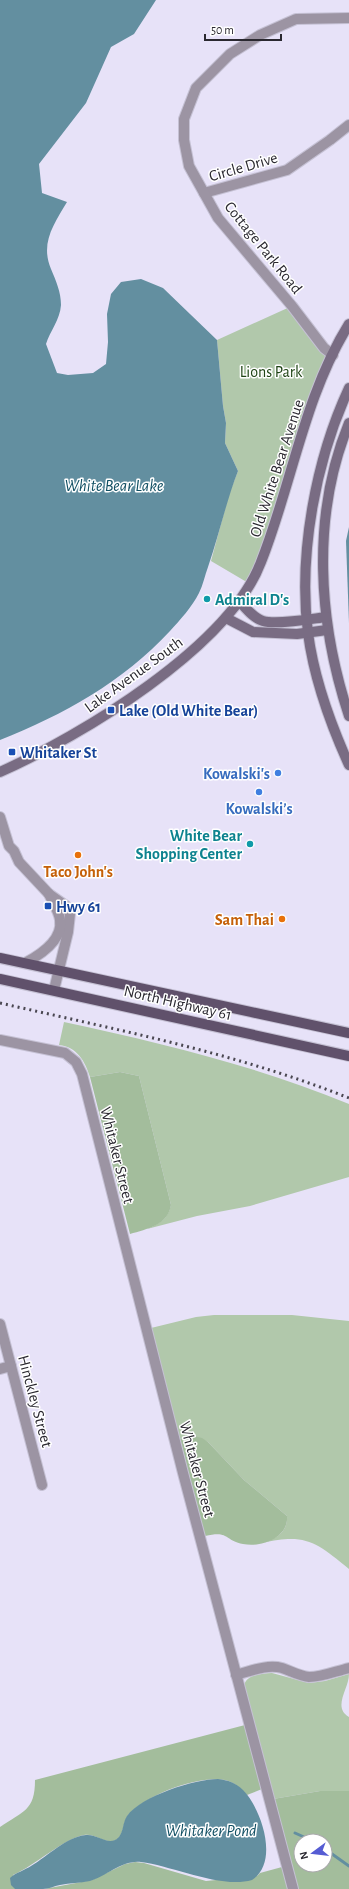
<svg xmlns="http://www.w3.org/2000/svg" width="349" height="1889" viewBox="0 0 349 1889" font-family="'Alegreya Sans',sans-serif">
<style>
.green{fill:#b1c8ab}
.forest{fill:#a3bd9c;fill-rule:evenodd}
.water{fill:#638fa0}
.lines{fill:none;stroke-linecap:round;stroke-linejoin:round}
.stream{stroke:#638fa0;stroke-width:3}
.street-casing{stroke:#c5c1d4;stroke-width:12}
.secondary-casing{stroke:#c5c1d4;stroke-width:12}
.primary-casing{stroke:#c5c1d4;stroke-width:12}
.street{stroke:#9c94a3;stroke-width:10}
.secondary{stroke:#796c83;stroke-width:10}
.primary{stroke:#60516b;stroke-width:10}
.rail{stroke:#4a4751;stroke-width:3;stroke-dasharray:2 4;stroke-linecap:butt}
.culture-dot{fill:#0f9aa8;stroke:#fff;stroke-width:1.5}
.transit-dot{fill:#1a4fb4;stroke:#fff;stroke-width:1.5}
.shop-dot{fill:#3f7fe0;stroke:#fff;stroke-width:1.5}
.food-dot{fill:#e8710a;stroke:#fff;stroke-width:1.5}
.labels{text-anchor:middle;stroke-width:3;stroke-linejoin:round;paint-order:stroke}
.street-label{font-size:16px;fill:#2a2830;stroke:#fff}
.park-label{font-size:16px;fill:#1e4314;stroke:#fff}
.culture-label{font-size:16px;font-weight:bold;fill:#0d838f;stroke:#fff;text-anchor:start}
.transit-label{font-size:16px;font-weight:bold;fill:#164399;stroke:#fff;text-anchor:start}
.shop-label{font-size:16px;font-weight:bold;fill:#366cbe;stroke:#fff;text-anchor:end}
.food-label{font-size:16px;font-weight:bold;fill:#c56008;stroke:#fff}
.water-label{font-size:17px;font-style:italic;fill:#114f63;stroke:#fff}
</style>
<rect width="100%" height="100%" fill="#e7e2f8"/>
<g class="green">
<polygon points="292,306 333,355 250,584 211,561 229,494 238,471 225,443 226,423 223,406 217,340"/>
<path d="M64 1022C161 1043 257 1066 349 1104V1177L250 1206 197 1216 147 1229C160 1223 168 1219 171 1205L139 1076 120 1072 90 1077C85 1061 77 1047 59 1045Z"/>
<path d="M214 1315H292L349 1321V1569C316 1542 306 1533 262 1543 276 1539 288 1532 287 1516L244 1480 208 1442 194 1436 179 1439 151 1328 196 1317Z"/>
<path d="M272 1673 309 1683 325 1681 349 1674C349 1689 332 1707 349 1717V1791H320L273 1799 244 1687C245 1674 262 1674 272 1673Z"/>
</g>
<g class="forest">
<path d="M120 1072 139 1076 171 1205C168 1225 147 1229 130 1234L90 1077Z"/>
<path d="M194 1436 202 1438 208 1442 244 1480 287 1516C289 1537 262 1548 243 1544 224 1540 229 1530 205 1536L179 1439Z"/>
<path d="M245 1725 262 1789 247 1795C241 1788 234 1782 225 1780 198 1775 149 1794 130 1813 122 1820 125 1835 116 1840 106 1845 95 1833 84 1835 63 1839 36 1865 13 1875L15 1889H0V1827C23 1811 35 1811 35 1780Z"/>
<path d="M320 1791H349V1889H298L273 1799ZM301 1841H325V1865H301Z"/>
<polygon points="135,1862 144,1863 206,1881 257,1876 260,1873 282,1867 288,1889 44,1889 92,1880 125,1864"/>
</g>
<g class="water">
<path d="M0 0H156L134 34 111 47 86 103 39 164 42 193 67 202C54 224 40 243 51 269 56 281 61 292 61 305 60 320 50 331 46 344L57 373 68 375 93 373 106 364 108 342 107 314 111 294 121 282 141 279 163 288 217 340 223 406 226 423 225 443 238 471C226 502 219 535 208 567 205 575 203 585 199 593 192 607 180 620 170 631 123 682 63 715 0 740Z"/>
<polygon points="349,527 349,623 346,541"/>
<path d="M218 1779C228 1780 236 1783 243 1790 261 1808 280 1862 252 1880 221 1889 173 1866 141 1862 122 1860 107 1876 90 1881 80 1883 70 1883 60 1885 54 1886 49 1889 43 1889 34 1889 24 1889 15 1889L11 1885 10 1878C15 1873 25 1870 31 1866 48 1856 66 1837 86 1835 97 1834 106 1844 115 1840 124 1836 122 1823 127 1816 141 1796 195 1779 218 1779Z"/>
</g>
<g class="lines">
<g class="stream">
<polyline points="295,1833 313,1841"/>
<polyline points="325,1849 349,1866"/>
</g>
<defs>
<g id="street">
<polyline points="204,193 287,170 330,140 349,125"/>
<polyline points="333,355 324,348 292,306 218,218 189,166 184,140 184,119 196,88 230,54 260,35 296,19 349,18"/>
<polyline points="0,817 9,846 14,851 19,862 49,894 66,906 70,914 68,932 54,990"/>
<path d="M25 963C40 955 63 940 60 920 59 911 52 901 49 894"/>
<polyline points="0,1040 65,1053 76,1062 82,1074 183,1473 293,1889"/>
<polyline points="0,1324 42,1485"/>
<polyline points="0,1369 11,1366"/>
<path d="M236 1675C251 1671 267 1664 282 1668 291 1671 299 1676 309 1677 322 1677 336 1671 349 1668"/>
</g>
<g id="secondary">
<path d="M349 388C316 459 298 554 308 633 314 679 330 723 349 765"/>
<path d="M349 423C311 516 318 622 349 716"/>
<path d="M239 601C246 608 253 618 263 621 277 625 310 619 326 617"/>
<polyline points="226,618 253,632 297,634 327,630"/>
<path d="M0 772C81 736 229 647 261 562 292 484 304 396 349 324"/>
</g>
<g id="primary">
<polyline points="0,958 349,1033"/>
<polyline points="0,979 349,1056"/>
</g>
</defs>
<use href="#street" class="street-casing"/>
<use href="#secondary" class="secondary-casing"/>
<use href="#primary" class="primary-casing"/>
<use href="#street" class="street"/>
<use href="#secondary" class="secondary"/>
<use href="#primary" class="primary"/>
<path class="rail" d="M0 1003C118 1030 236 1053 349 1098"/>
</g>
<g class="culture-dot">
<circle cx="207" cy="599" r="4"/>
<circle cx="250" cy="844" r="4"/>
</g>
<g class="transit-dot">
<rect x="107" y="706" width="8" height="8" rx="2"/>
<rect x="8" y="748" width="8" height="8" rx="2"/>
<rect x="44" y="902" width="8" height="8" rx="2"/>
</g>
<g class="shop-dot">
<circle cx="278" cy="773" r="4"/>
<circle cx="259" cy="792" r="4"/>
</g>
<g class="food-dot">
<circle cx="78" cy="855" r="4"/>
<circle cx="282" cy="919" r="4"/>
</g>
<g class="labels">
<g class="street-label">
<text transform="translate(243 166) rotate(-16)" y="6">Circle Drive</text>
<text transform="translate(264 247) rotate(51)" y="6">Cottage Park Road</text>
<text transform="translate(276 468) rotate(-72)" y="6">Old White Bear Avenue</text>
<text transform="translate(133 674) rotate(-36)" y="6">Lake Avenue South</text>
<text transform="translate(178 1002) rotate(13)" y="6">North Highway 61</text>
<text transform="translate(118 1155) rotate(76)" y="6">Whitaker Street</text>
<text transform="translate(36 1401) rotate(75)" y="6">Hinckley Street</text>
<text transform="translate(198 1469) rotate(75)" y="6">Whitaker Street</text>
</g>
<g class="park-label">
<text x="271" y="377">Lions Park</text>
</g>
<g class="culture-label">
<text x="215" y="605">Admiral D's</text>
<text x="242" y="841" text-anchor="end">White Bear<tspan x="242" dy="18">Shopping Center</tspan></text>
</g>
<g class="transit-label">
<text x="119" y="716">Lake (Old White Bear)</text>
<text x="20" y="758">Whitaker St</text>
<text x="56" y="912">Hwy 61</text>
</g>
<g class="shop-label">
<text x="270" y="779">Kowalski's</text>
<text x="259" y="814" text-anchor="middle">Kowalski’s</text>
</g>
<g class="food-label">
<text x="78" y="877">Taco John's</text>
<text x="274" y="925" text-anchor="end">Sam Thai</text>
</g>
<g class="water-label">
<text x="114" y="491">White Bear Lake</text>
<text x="211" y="1836">Whitaker Pond</text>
</g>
</g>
<g transform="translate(313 1853) rotate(255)"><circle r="19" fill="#ffffff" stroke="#aaa9ac"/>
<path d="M0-3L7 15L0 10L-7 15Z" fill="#555cd3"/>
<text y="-6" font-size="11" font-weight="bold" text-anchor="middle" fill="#2a2830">N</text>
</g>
<path d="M205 34v6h76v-6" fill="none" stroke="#2a2830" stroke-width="2"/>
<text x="211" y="34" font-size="12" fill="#2a2830" stroke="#ffffff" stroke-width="3" paint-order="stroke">50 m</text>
</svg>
